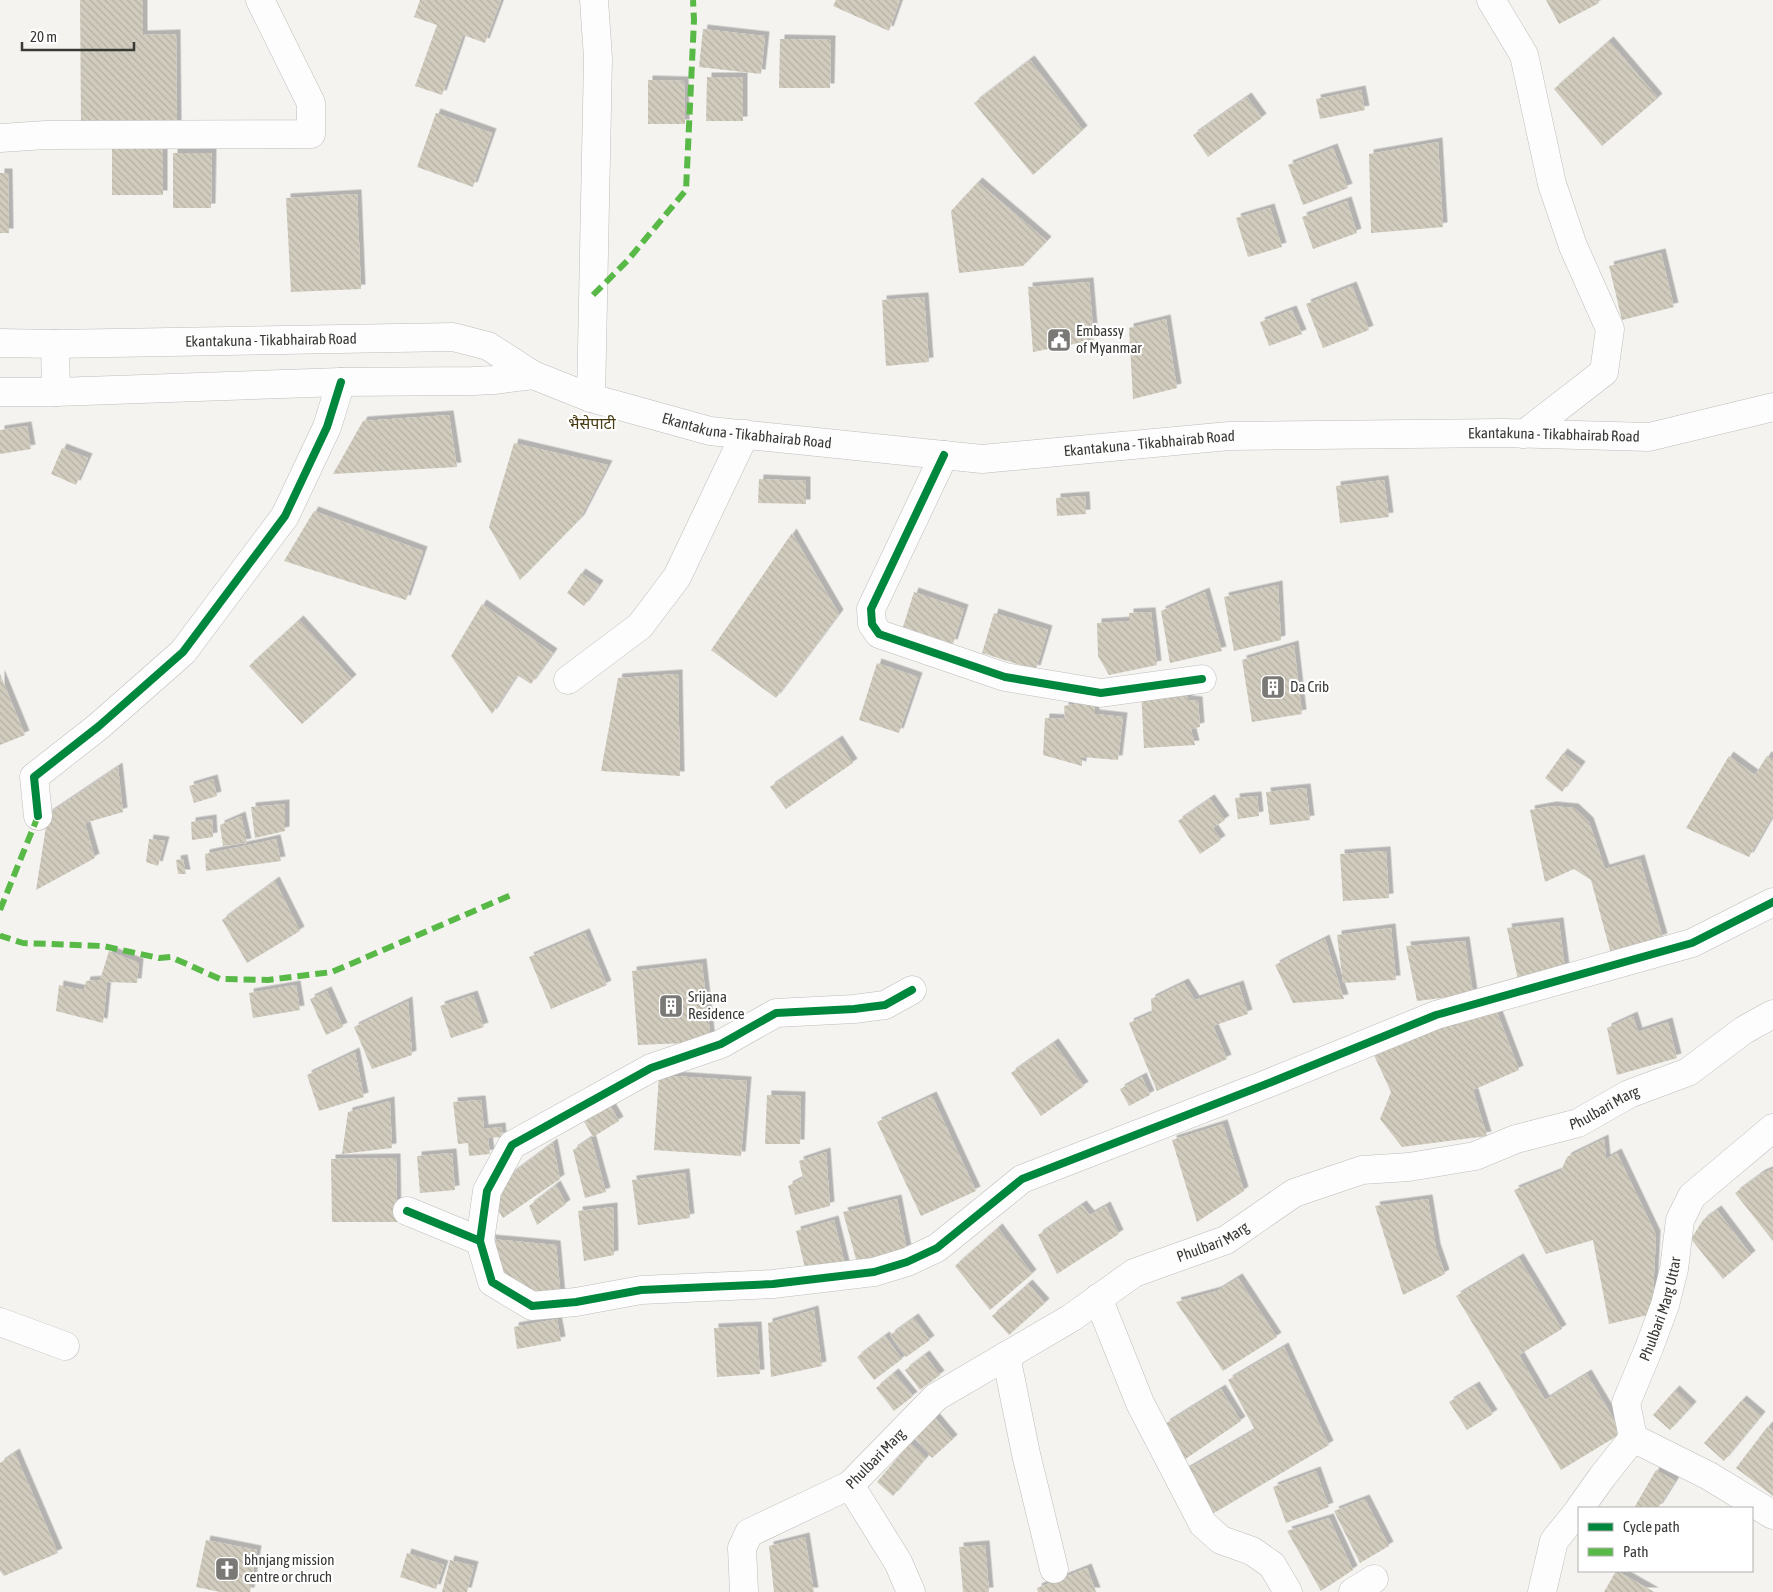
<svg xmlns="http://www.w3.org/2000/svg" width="1773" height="1592" viewBox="0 0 1773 1592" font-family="'Asap Condensed','Noto Sans Devanagari',sans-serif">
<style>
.building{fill:url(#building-back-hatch);filter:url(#shadow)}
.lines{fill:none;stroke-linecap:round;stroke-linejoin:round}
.minor-casing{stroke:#bebdbb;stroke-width:29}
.major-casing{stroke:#bebdbb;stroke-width:29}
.minor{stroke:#fdfdfd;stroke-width:28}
.major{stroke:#fdfdfd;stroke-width:28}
.quiet{stroke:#58b947;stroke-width:6;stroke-dasharray:12 6;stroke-linecap:butt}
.cycleway-casing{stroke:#fff;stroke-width:11}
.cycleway{stroke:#00873e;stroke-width:8}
.labels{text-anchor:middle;stroke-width:4.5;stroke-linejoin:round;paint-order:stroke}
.poi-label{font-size:15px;fill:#383835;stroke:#fff;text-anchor:start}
.street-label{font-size:15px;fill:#383835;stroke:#fff}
.neighbourhood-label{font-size:16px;fill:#473b12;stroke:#fff}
</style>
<defs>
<pattern id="building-back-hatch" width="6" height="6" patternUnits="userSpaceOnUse" patternTransform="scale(1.25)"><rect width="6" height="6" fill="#d1ccbe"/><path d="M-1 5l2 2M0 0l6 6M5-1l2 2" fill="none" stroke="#b4b0a4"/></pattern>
<filter id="shadow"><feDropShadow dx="4.5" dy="-4.5" stdDeviation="0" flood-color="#0004"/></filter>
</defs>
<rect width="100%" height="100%" fill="#f4f3f0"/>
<g class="building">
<polygon points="80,0 143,0 143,35 176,34 177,125 81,126"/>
<polygon points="420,0 501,0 485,43 463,35 442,95 415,86 437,25 414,17"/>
<polygon points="836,0 900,0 889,31 833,6"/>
<polygon points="1546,0 1597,0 1599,3 1559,24"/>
<polygon points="703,29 765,36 761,74 699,67"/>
<polygon points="780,39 831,40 830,88 779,88"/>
<polygon points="1609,41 1658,98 1602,146 1554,89"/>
<polygon points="1030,60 1083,130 1033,175 974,103"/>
<polygon points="707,77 743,77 743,121 706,121"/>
<polygon points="648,80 684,81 685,124 648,124"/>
<polygon points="1361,90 1365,110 1320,119 1316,99"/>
<polygon points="1247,97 1262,118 1208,157 1193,135"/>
<polygon points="436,113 492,133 473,187 417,167"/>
<polygon points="1438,142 1443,227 1371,233 1369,154"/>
<polygon points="112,147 163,148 163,195 112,195"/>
<polygon points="1333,148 1348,188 1303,205 1288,165"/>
<polygon points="173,153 212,153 211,208 173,208"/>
<polygon points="0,173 8,173 9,233 0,233"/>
<polygon points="978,182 1047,241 1023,266 959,273 951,211"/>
<polygon points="357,194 361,289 291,292 286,198"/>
<polygon points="1347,201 1357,233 1313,249 1302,217"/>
<polygon points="1270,208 1282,247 1248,257 1236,218"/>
<polygon points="1661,253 1674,307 1622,320 1609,266"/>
<polygon points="1089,282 1094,340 1033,352 1028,287"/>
<polygon points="1352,286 1369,330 1323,348 1306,304"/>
<polygon points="924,297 929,362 886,366 882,300"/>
<polygon points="1292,310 1302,334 1269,346 1260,322"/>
<polygon points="1166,319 1177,388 1133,399 1129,328"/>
<polygon points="449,415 457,467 333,474 363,421"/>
<polygon points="27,426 31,449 0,454 0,430"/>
<polygon points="514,443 608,465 580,519 520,580 489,527"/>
<polygon points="62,448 88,458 76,485 51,474"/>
<polygon points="759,479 806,481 806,504 758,503"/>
<polygon points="1384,480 1389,517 1340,523 1336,486"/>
<polygon points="1085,496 1086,514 1057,516 1056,498"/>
<polygon points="314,511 423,551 406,600 284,561"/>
<polygon points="792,533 839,614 776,698 711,650"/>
<polygon points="581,573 599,585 584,606 567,593"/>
<polygon points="1278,585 1281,640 1234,651 1224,597"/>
<polygon points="914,592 964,609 953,644 903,627"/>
<polygon points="1205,592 1222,651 1170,663 1161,611"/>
<polygon points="482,604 553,653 531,684 517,675 492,714 451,656"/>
<polygon points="1151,612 1157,665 1109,675 1098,656 1097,623 1129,621 1129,613"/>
<polygon points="994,613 1048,630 1036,670 982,653"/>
<polygon points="299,620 352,679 302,724 249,666"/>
<polygon points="1294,645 1302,714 1252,722 1242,660"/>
<polygon points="877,663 918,677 899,733 859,720"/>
<polygon points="0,674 25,735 0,745"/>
<polygon points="678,674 680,776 601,771 618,678"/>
<polygon points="1184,687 1188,700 1198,701 1200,727 1191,729 1195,745 1144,748 1141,691"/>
<polygon points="1094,700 1095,714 1123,717 1118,760 1082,757 1082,766 1043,755 1045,718 1065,719 1064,706"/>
<polygon points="838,740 853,763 786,809 770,787"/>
<polygon points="1563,753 1581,766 1562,792 1545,778"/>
<polygon points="1729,756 1755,775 1767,756 1773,759 1773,815 1749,857 1686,828"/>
<polygon points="118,767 123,812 85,823 95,858 36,890 48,814"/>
<polygon points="213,779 217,796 194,803 189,786"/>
<polygon points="1306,788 1310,820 1270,825 1266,792"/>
<polygon points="1257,796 1259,816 1238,819 1235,798"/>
<polygon points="1210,799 1225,820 1213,828 1221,840 1200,854 1178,821"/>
<polygon points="285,804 285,831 255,838 251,807"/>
<polygon points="1552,806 1574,808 1589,822 1605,869 1640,859 1663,938 1611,954 1591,880 1574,869 1545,882 1530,810"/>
<polygon points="241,816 247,843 223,846 220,825"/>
<polygon points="212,819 213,837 192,840 191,822"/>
<polygon points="149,839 165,841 158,866 146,862"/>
<polygon points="276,839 281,861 206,871 205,854"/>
<polygon points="1386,851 1389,898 1343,901 1340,854"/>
<polygon points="183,859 186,874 178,874 176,860"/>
<polygon points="275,881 300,931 247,963 222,920"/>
<polygon points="1559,922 1565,969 1518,980 1507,928"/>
<polygon points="1391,928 1396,980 1343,983 1337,935"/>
<polygon points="585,933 607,985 551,1009 529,957"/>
<polygon points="1325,939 1344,999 1293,1003 1275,965"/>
<polygon points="1465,941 1473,994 1417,1001 1406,946"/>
<polygon points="109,951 139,963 137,983 107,982 103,1023 56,1011 59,985 84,990 86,981 100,980"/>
<polygon points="702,963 711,1042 638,1045 632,971"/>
<polygon points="1184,983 1195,1000 1239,985 1248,1014 1213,1026 1227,1059 1157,1091 1129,1023 1152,1013 1151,999"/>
<polygon points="296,985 300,1010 253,1018 249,993"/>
<polygon points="327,991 343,1027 326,1035 310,999"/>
<polygon points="473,995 484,1027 451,1038 440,1006"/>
<polygon points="408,1001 412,1055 372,1069 354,1027"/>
<polygon points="1495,1007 1519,1070 1473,1090 1487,1136 1402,1147 1380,1119 1391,1092 1372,1051 1440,1022 1453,1027"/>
<polygon points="1633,1016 1638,1032 1668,1022 1677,1058 1617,1075 1607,1028"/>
<polygon points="1054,1043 1084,1086 1041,1116 1011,1073"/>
<polygon points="355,1052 364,1097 319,1111 307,1075"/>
<polygon points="659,1075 747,1081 741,1156 654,1150"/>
<polygon points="1142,1077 1150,1095 1129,1106 1120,1089"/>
<polygon points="767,1095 801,1096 800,1144 765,1144"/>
<polygon points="932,1096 976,1191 921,1216 877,1122"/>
<polygon points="605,1097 619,1121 593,1137 579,1113"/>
<polygon points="481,1100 484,1129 501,1127 502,1137 488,1138 490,1154 469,1156 468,1143 458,1144 453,1102"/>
<polygon points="390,1101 392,1148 342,1154 348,1112"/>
<polygon points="1223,1124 1244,1191 1197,1222 1172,1140"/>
<polygon points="591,1138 606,1192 585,1198 573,1150"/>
<polygon points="1604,1139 1606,1159 1617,1153 1656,1235 1652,1314 1609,1324 1593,1240 1546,1254 1514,1190 1561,1171 1567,1157"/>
<polygon points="553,1143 560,1179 503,1218 487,1192"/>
<polygon points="826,1152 830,1206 795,1215 788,1186 803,1178 799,1161"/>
<polygon points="452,1153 455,1190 420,1193 417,1156"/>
<polygon points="396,1158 397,1222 332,1222 331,1159"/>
<polygon points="1773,1169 1773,1241 1735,1193 1761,1174"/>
<polygon points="685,1173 690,1218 638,1225 632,1180"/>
<polygon points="556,1185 566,1204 537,1225 529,1206"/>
<polygon points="897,1199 908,1255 859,1270 843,1212"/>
<polygon points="1428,1199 1436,1248 1445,1274 1403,1295 1375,1206"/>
<polygon points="1082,1205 1090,1215 1106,1206 1119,1234 1057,1274 1038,1235"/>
<polygon points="613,1207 614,1255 584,1261 578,1211"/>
<polygon points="1717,1210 1751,1255 1723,1279 1691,1239 1703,1220"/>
<polygon points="834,1220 846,1269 806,1272 796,1231"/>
<polygon points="998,1228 1032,1274 990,1310 955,1266"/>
<polygon points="490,1239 556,1245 561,1298 502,1286"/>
<polygon points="1519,1258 1562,1329 1519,1355 1545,1400 1587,1374 1622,1433 1561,1470 1456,1296"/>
<polygon points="1238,1278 1277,1337 1223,1371 1176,1302 1217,1291"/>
<polygon points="1028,1284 1045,1303 1009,1335 992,1316"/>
<polygon points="814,1310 822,1366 771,1377 768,1323"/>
<polygon points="914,1318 930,1340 906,1357 890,1335"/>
<polygon points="557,1319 561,1341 517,1349 514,1327"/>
<polygon points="757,1326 760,1374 717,1377 714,1328"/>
<polygon points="885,1336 902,1359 874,1380 857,1357"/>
<polygon points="1284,1347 1329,1445 1209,1516 1184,1471 1255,1430 1228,1380"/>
<polygon points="925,1355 940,1375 920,1390 905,1370"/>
<polygon points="894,1373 913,1396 894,1411 876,1388"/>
<polygon points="1475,1386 1493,1414 1467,1430 1449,1402"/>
<polygon points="1221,1389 1241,1421 1184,1460 1165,1424"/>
<polygon points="1675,1390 1692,1406 1670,1430 1653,1415"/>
<polygon points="1742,1400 1761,1416 1724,1461 1704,1443"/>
<polygon points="932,1414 953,1439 932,1458 911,1433"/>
<polygon points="1768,1426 1773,1431 1773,1496 1736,1468"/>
<polygon points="910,1443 926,1458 893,1496 877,1482"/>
<polygon points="15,1453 58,1553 4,1576 0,1571 0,1463"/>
<polygon points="1656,1470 1675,1481 1658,1508 1634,1508"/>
<polygon points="1316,1471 1329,1507 1286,1523 1273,1487"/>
<polygon points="1365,1499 1389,1546 1360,1563 1334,1511"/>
<polygon points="1329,1518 1353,1570 1321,1591 1287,1531"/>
<polygon points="805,1537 814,1592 774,1592 769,1546"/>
<polygon points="206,1540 257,1550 250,1592 220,1592 196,1587"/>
<polygon points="985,1545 989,1592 963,1592 959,1547"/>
<polygon points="407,1553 444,1565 436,1589 400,1577"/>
<polygon points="450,1560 474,1566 467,1592 442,1592"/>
<polygon points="1087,1568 1096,1592 1038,1592 1037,1588"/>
<polygon points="1616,1571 1617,1571 1654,1592 1604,1592"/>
</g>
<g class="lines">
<defs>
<g id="minor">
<polyline points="1491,0 1524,55 1552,184 1573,246 1610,329 1604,372 1524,434"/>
<polyline points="0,138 46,135 311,134 311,103 260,0"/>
<polyline points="591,398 598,58 594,0"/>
<polyline points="944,455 871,609 872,624 879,634 1005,677 1101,693 1202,679"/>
<polyline points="568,680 640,626 677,577 745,434"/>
<polyline points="38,816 34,777 99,726 183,652 285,516 327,427 341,382"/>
<polyline points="407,1211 480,1241 492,1282 532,1306 576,1302 641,1290 773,1284 874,1272 907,1262 937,1248 1022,1179 1264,1085 1436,1015 1692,943 1773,902"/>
<polyline points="480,1241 487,1191 512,1145 651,1068 721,1044 776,1013 854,1009 885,1005 912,990"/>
<polyline points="1098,1298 1140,1403 1203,1524 1221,1540 1252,1551 1272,1565 1288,1592"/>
<polyline points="0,1322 65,1346"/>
<polyline points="1006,1356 1026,1454 1054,1569"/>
<polyline points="1633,1438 1709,1476 1773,1515"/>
<polyline points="850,1485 898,1562 911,1592"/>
<path id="s1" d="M1580 1508 1602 1477 1633 1438 1626 1403 1649 1348 1665 1305 1674 1269 1680 1220 1692 1196 1773 1128"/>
<path id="s2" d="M744 1592 742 1548 749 1533 850 1485 936 1397 1071 1318 1134 1273 1226 1240 1294 1193 1362 1170 1409 1167 1475 1156 1516 1139 1578 1123 1629 1094 1688 1072 1744 1030 1773 1014"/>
<polyline points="1353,1592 1374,1579"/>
<polyline points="1542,1592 1554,1541 1579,1510"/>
</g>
<g id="major">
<path id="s3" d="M0 343 55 344 453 337 488 346 533 375 591 398 710 431 982 459 1229 436 1503 433 1649 437 1773 407"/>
<polyline points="55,344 56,392"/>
<polyline points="0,392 56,392 341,382 473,381 494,380 533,375"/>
</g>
</defs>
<use href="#minor" class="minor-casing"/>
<use href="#major" class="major-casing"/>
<use href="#minor" class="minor"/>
<use href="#major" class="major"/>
<g class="quiet">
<polyline points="593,295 628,260 686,190 694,20 693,0"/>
<polyline points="0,910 38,816"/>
<polyline points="0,934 1,936 23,943 103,946 159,958 171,957 220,979 268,980 332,972 511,895"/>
</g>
<defs>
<g id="cycleway">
<polyline points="944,455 871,609 872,624 879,634 1005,677 1101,693 1202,679"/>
<polyline points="38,816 34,777 99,726 183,652 285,516 327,427 341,382"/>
<polyline points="407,1211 480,1241 492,1282 532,1306 576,1302 641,1290 773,1284 874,1272 907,1262 937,1248 1022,1179 1264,1085 1436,1015 1692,943 1773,902"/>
<polyline points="480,1241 487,1191 512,1145 651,1068 721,1044 776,1013 854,1009 885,1005 912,990"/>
</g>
</defs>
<use href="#cycleway" class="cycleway-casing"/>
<use href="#cycleway" class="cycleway"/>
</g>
<defs>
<symbol id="civic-square" viewBox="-11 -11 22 22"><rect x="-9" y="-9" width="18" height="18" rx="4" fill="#7a7976" stroke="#fff"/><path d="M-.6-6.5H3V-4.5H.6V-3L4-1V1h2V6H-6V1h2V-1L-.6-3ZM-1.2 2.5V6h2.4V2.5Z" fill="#fff"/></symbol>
<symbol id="building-square" viewBox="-11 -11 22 22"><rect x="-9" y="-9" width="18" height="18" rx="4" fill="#7a7976" stroke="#fff"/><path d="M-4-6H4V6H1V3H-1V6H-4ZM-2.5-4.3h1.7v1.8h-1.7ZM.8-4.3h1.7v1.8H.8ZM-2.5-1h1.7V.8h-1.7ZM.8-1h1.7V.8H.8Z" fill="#fff"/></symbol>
<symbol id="church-square" viewBox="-11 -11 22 22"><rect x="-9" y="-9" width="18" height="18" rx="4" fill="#7a7976" stroke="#fff"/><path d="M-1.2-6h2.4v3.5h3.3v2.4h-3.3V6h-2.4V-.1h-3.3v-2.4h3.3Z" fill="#fff"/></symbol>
</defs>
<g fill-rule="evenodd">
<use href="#civic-square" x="1045" y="326" width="28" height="28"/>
<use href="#building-square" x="1259" y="673" width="28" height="28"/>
<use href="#building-square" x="657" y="992" width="28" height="28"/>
<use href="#church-square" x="213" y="1555" width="28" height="28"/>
</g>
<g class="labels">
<g class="poi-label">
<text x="1076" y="336">Embassy<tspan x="1076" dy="17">of Myanmar</tspan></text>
<text x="1290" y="692">Da Crib</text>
<text x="688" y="1002">Srijana<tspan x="688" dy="17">Residence</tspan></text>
<text x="244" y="1565">bhnjang mission<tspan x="244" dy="17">centre or chruch</tspan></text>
</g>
<g class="street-label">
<text dy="5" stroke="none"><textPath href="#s3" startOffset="271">Ekantakuna - Tikabhairab Road</textPath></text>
<text dy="5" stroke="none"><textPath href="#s3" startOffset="765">Ekantakuna - Tikabhairab Road</textPath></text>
<text dy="5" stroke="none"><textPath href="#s3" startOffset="1575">Ekantakuna - Tikabhairab Road</textPath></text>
<text dy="5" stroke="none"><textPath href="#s3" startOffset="1170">Ekantakuna - Tikabhairab Road</textPath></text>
<text dy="5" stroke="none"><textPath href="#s2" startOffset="1034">Phulbari Marg</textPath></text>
<text dy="5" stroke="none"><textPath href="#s2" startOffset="614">Phulbari Marg</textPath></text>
<text dy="5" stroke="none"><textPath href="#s1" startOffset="224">Phulbari Marg Uttar</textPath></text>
<text dy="5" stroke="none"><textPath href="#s2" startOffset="209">Phulbari Marg</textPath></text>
</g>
<g class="neighbourhood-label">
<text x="592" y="429">भैसेपाटी</text>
</g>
</g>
<rect x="1578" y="1507" width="175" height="65" fill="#ffffff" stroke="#afafae"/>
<rect x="1588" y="1523" width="25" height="8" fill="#00873e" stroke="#afafae"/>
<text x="1623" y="1532" font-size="15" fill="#383835">Cycle path</text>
<rect x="1588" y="1548" width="25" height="8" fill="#58b947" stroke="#afafae"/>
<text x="1623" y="1557" font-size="15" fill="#383835">Path</text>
<path d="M22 42v8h112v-8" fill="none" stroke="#383835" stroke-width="2.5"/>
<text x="30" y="42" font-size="15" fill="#383835" stroke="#ffffff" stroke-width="4" paint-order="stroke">20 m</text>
</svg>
